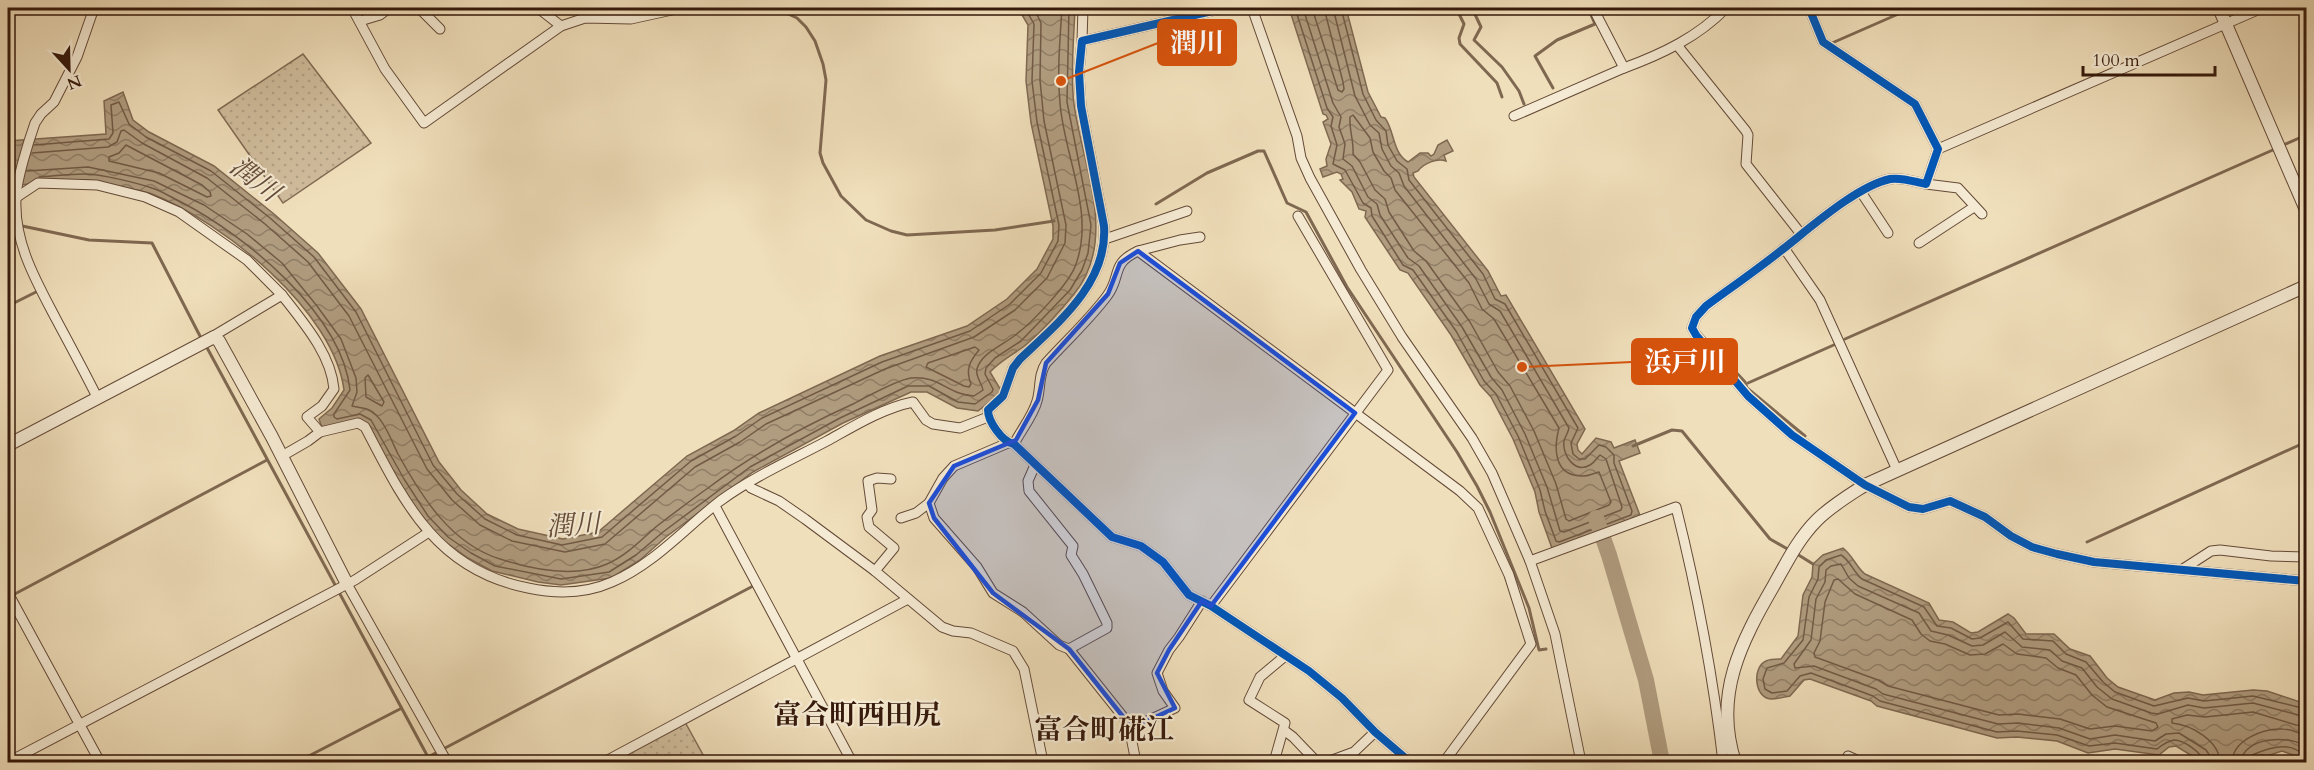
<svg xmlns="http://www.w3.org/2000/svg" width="2314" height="770" viewBox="0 0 2314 770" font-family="Cardo,'Noto Serif JP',serif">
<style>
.grass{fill:url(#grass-dots);stroke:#826b54;stroke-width:1.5}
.water{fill:url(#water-waves);stroke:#7f6851;stroke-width:1.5}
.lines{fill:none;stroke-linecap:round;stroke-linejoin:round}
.shore{stroke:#725a45;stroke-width:1.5}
.stream{stroke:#7f6851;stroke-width:3}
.river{stroke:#b09c7f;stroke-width:16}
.minor-casing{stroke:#644a37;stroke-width:11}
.tertiary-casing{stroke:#644a37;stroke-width:14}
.minor{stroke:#f5ead3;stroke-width:9}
.tertiary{stroke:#f5ead3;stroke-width:12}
.cycleway-casing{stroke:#f5ead3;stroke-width:11}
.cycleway{stroke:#0057b8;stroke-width:8}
.marked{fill:#1d4ed8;fill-opacity:0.2;stroke:#1d4ed8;stroke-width:4.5;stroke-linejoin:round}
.labels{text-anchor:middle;stroke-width:4.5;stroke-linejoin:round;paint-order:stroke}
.water-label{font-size:27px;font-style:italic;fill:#664d39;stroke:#f5ead3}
.quarter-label{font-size:28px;font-weight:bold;fill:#35190b;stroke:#f5ead3}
.leader{fill:none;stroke:#d6530c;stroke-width:2}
.callout-dot{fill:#d6530c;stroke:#f5ead3;stroke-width:2}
.callout{fill:#d6530c;stroke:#d6530c;stroke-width:2}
.callout-label{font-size:27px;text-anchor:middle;font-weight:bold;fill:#fff}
</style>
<defs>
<pattern id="grass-dots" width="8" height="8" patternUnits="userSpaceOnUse" patternTransform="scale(1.5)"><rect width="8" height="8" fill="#d0bd9d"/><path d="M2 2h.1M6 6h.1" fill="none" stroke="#b3a286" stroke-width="1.8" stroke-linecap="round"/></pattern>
<pattern id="water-waves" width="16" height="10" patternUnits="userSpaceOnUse" patternTransform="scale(1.5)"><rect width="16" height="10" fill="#b09c7f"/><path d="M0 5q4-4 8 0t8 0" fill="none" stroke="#907e66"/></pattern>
</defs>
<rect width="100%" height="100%" fill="#f0dfbb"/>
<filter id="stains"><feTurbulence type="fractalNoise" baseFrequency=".00333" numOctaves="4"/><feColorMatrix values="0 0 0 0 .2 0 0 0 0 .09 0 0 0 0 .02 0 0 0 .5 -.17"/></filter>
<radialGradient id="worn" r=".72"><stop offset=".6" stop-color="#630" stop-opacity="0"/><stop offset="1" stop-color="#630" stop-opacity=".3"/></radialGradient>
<g class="grass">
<polygon points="303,54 371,143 283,203 218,110"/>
<polygon points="685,722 707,762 610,762"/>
</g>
<g class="water">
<path d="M1018 8H1075C1074 36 1070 77 1074 104 1082 165 1119 239 1074 294 1062 309 1038 336 1023 347 1012 355 1000 361 990 372L1002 392 978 411 957 408 927 392H911L843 423 753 472 666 537 640 560 611 578 561 585 538 582 492 571 468 558 444 541 423 521 399 482 367 424 322 428 319 419 332 408 344 390C334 311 223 222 152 194 144 191 134 190 125 188 113 186 98 180 85 180 60 180 33 184 8 186V141L106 134 104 101 123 92 133 120 149 132 214 166 274 214 318 253 361 309 439 462 461 490 487 514 518 529 563 539 598 532 687 456 733 431 759 413 880 356 967 326 1007 299 1037 269 1053 239V226L1031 123 1026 81 1028 25Z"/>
<path d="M1289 8H1346L1368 92 1381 117 1385 118C1395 132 1392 152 1408 162L1420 153H1428L1431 156 1434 154 1438 145 1447 140 1453 151 1444 155 1446 161C1437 158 1424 163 1418 171L1413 173 1414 177 1488 271 1501 296 1506 295 1585 429 1577 444 1578 450 1582 454 1596 438 1611 442 1614 448 1635 440 1640 453 1619 461 1641 518 1553 551 1539 512 1535 492 1513 439 1491 397 1480 385 1451 335 1408 273 1400 270 1365 217 1366 211 1359 209 1352 192 1340 180 1343 179 1341 174 1337 172 1323 177 1320 169 1327 166 1326 159 1331 144 1323 122 1328 119 1326 115 1323 114Z"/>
<path d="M1843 548C1854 557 1856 567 1865 574L1929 603 1939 620 1953 622 1971 633 1978 632 2008 614 2014 618 2026 634H2054L2070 649 2090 656 2107 678 2118 687 2155 700 2174 693 2189 692 2203 695 2253 690 2267 691 2306 704V762H2303L2296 756 2282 751 2248 762H2202L2176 746 2169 747 2159 755 2115 749 2088 753 2057 741 2017 737 1997 738 1877 706 1871 701 1810 679 1804 680 1790 696C1784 697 1777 699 1771 699 1754 698 1752 667 1766 661 1770 659 1777 659 1781 659L1798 636 1803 595 1812 577 1813 564 1823 555Z"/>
</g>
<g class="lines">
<g class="shore">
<polyline points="1295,8 1327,108 1333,117 1331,126 1337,145 1333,164 1345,170 1363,203 1371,208 1372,216 1403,265 1413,270 1456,331 1484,381 1496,394 1518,436 1540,490 1545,511 1556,541 1559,542 1631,515 1632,511 1614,463 1614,455 1606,447 1599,445 1585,459 1579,459 1573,454 1571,443 1578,428 1505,304 1495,299 1483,274 1409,180 1407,169 1397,161 1388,145 1386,131 1376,120 1363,94 1341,8"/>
<path d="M1303 8 1333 103 1341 117 1339 127 1345 144 1343 159 1352 166 1368 197 1377 204 1380 215 1408 258 1419 266 1462 327 1491 377 1502 390 1525 434 1547 487 1560 531 1564 532 1621 510 1622 507 1606 459 1600 455C1597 458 1594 463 1590 465 1575 474 1562 455 1564 441 1565 437 1568 433 1569 428L1500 311 1489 304 1476 279 1404 186 1399 173 1391 166 1382 149 1379 133 1370 125 1355 96 1333 8"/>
<polyline points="1312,8 1338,90 1342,92 1344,89 1343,82 1324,8"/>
<path d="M1353 115 1370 138 1373 152 1384 171 1391 178 1395 190 1469 283 1482 309 1494 319 1559 428C1554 447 1553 475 1581 476 1588 477 1593 473 1599 472L1611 502 1609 505 1569 521 1566 519 1556 484 1534 431 1510 386 1498 372 1470 322 1426 261 1414 251 1389 212 1385 199 1375 190 1360 162 1353 154C1354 141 1349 130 1350 117Z"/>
<polyline points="34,145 109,139 113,133 111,105 119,102 129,124 146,137 211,171 270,218 314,257 356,312 433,465 457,494 485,519 517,535 562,545 602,537 691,461 736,436 762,418 882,362 970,331 1010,304 1041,273 1058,241 1059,225 1037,122 1032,81 1034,24 1025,8"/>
<polygon points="126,145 202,185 210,192 211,196 207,197 159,173 109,161 109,157 119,153"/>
<polyline points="32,153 108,147 117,142 121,131 124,130 142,143 207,178 265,224 308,262 349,316 427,469 452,500 480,525 512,541 565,552 605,544 695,467 740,442 766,424 885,369 974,337 1015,310 1047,278 1065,243 1066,225 1044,121 1040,80 1041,23 1034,8"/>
<path d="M27 171 88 167 154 181 204 205 247 234 282 263 317 306 341 339 356 378 357 392 352 406C360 408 369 407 376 415 386 424 392 442 398 454 421 496 451 544 500 559 531 569 575 578 607 564 626 556 641 540 657 526 674 513 691 500 708 488 752 455 802 427 853 404 867 397 896 380 911 378 939 375 948 395 974 396L983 390C982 383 975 377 977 369 981 353 1003 345 1014 336 1031 324 1070 283 1076 264 1095 212 1064 156 1060 103 1057 72 1060 39 1062 8"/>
<path d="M39 177C54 176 70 174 85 174 101 174 137 183 152 188 162 191 172 198 181 202 245 235 342 314 350 390L334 414V417L337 419 360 414 371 420 404 479 428 516 448 537 471 553 495 566 561 579 609 572 636 555 663 532 750 467 840 418 908 386H929L958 402 975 404 992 392 993 389 985 374 986 368 995 358 1021 341 1070 290 1082 270 1088 253 1091 225 1067 102 1069 8"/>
<path d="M975 347 979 350C970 361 965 369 971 384L969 387 964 386 926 367 928 363Z"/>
<polygon points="368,375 384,402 382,406 366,397 365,378"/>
<polygon points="1838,579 1855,594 1912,620 1921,634 1930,641 1945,644 1970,655 1985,654 2003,644 2017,654 2046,658 2058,668 2076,675 2092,695 2107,707 2156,723 2158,727 2152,731 2115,726 2090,729 2060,719 2018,714 1999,715 1888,686 1878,680 1815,657 1814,653 1820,641 1825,602 1834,580"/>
<path d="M2204 762C2202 753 2184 740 2174 740 2167 741 2162 745 2157 749L2115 743 2089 746 2057 735 2017 731 1997 732 1880 701 1873 696 1811 673 1800 676 1787 691 1772 693 1765 689 1763 679 1767 668 1784 663 1803 640 1809 597 1818 579 1819 567 1826 560 1841 555C1851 561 1853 572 1862 579L1924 607 1937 626 1951 628 1972 639 1980 638 2008 622 2023 639 2053 641 2066 654 2086 662 2103 682 2115 692 2154 706 2188 698 2204 701 2253 696 2306 709"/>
<polyline points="2211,762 2210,756 2206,750 2179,733 2166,734 2155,741 2115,735 2090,739 2059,728 2018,723 1998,724 1883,694 1876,689 1814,666 1795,668 1794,664 1811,640 1816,599 1825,582 1826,570 1831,566 1841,564 1849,578 1858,586 1919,613 1931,631 1948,635 1972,646 1983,645 2005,632 2022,647 2050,650 2062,661 2082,668 2097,687 2112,699 2151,713 2158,714 2188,705 2204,708 2253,703 2306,717"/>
<path d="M2220 762C2219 741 2192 725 2172 723V719L2187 715 2205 717 2253 712 2296 725 2306 726"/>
<path d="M2232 762C2233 740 2263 728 2283 729 2291 729 2300 733 2306 736"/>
<path d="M2241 762C2243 737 2290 734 2306 747"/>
<path d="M2249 762 2252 755C2271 747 2292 740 2306 758"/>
</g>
<g class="stream">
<polyline points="588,8 611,11 629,8"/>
<polyline points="775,8 797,18 806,27 815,41 823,64 826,80 820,153 823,163 841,196 866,220 891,231 907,235 995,230 1054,221"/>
<polyline points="1456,8 1464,24 1459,38 1460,44 1497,83 1502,97"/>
<polyline points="1472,8 1481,27 1474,40 1502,67 1519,91 1524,104"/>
<polyline points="1832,43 1912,8"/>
<polyline points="1553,88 1535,56 1557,40 1595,24 1588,8"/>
<polyline points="2281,146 2306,135"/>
<polyline points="1156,204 1207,173 1258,151 1264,151 1287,203 1306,212 1347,287 1457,452 1477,486 1490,512 1529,608 1539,650 1546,649"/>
<polyline points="8,223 89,240 152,243 201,338"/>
<polyline points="8,306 38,291"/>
<polyline points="1698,331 1745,382 1747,388 1805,436"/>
<polyline points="1845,339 2275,149"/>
<polyline points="205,344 428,757 755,585"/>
<polyline points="1748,383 1836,344"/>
<polyline points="1633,446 1672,430 1682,431 1770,539 1791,551"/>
<polyline points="2087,542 2306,442"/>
<polyline points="1797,554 1813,564"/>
<polyline points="11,596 267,460"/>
<polyline points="297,762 400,709"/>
<polyline points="1461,762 1464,762"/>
</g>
<polyline class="river" points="1596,518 1609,555 1646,680 1662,762"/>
<defs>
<g id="minor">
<path d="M94 8 77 57 54 102 41 114 35 123C29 140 16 181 16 199 14 243 36 281 56 319 70 345 84 371 97 397"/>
<polyline points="352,8 385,69 424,123 561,26 585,18 631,19 681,8"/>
<polyline points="419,8 440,29"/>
<polyline points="538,8 561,26"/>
<path d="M1225 8 1082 41 1079 72 1081 106 1104 226C1108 283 1058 323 1020 359L1013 368 1003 396 988 410C988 421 1002 442 1014 444L1112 537 1141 546 1163 562 1189 595 1211 606 1309 671 1342 698 1375 732 1410 762"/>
<polyline points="1252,8 1297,136 1301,158 1310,178 1361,270 1402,337 1472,438 1492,473 1530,561 1555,634 1581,762"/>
<path d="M1593 8 1624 68C1662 54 1698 37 1726 8"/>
<path d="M1809 8 1823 42 1915 104 1938 149 1926 184C1915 182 1902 177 1890 179 1857 186 1810 228 1783 249 1758 269 1732 287 1706 306L1696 317 1692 328 1696 335 1748 396 1792 435 1865 485 1909 507 1923 509 1950 501 1985 517 2011 536 2032 547 2057 554 2094 562 2306 581"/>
<polyline points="360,21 380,15 389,8"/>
<polyline points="1082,41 1083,8"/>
<polyline points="1677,45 1746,131 1748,135 1746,164 1801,234"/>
<polyline points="1514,116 1624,68"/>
<polyline points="1938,149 2262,8"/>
<polyline points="1926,184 1958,188 1982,214"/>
<polyline points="1861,192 1888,233"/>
<polyline points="17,197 38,183 97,185 145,197 179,212 220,241 247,260 282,295"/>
<polyline points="1105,239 1187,211"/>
<polyline points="1919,243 1974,207"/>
<polyline points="1784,248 1820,300 1897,470"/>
<polyline points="1138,251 1180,240 1200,237"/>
<path d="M210 338 282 295C303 322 331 354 334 389L322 406 307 417 320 432"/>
<path d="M1014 444C1021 430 1033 416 1037 401 1041 388 1038 375 1046 363 1066 341 1089 320 1107 296 1122 276 1110 264 1138 251L1460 491 1478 508 1509 575 1531 644 1444 762"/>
<path d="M282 456 308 441 320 432 358 423 365 427C404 502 436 570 528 588 556 594 585 594 612 582 654 564 685 528 720 501 753 477 791 460 827 441 854 426 883 408 913 402L926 420 933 424 960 428 988 417"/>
<polyline points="1035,465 1028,481 1029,491 1073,546 1071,555 1083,574 1107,623 1107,628 1069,649 1132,728"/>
<polyline points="748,484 751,488 779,501 805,519 875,571 942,627 953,631 971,633 1013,651 1024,669 1043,762"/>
<polyline points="929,503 934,518 977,567 993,593 1023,612 1059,645 1069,649"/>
<polyline points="715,506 852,762"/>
<polyline points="901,518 916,513 929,503 943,478 954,466 1008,443"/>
<path d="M1530 561 1676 507C1697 591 1713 676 1723 762"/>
<polyline points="2183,569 2211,551 2220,550 2271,556 2306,557"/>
<polyline points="875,571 894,548 869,527 867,517 872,510 868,481 877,478 891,479"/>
<polyline points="347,584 447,762"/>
<polyline points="8,593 100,762"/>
<polyline points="1211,606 1388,370 1298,216"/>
<polyline points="1285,731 1293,737 1317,762"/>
<polyline points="8,762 355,580 429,532"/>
<polyline points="604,762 908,599"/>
<polyline points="1136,762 1131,737 1132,728 1175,708 1163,691 1157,673 1169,650 1179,637 1202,601"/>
<polyline points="1274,762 1285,723 1249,700 1260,677 1285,656"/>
<polyline points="1327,762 1354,752 1375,732"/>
<polyline points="1847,762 1848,756 1861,762"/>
</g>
<g id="tertiary">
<polyline points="2219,8 2306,210"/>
<polyline points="8,445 214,337 219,341 272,437 347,584"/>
<path d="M1735 762C1713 695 1741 642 1774 585 1787 562 1798 539 1817 520 1831 506 1848 496 1865 485L2306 286"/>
</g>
</defs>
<use href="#minor" class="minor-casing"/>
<use href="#tertiary" class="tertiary-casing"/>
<use href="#minor" class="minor"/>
<use href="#tertiary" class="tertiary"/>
<defs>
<g id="cycleway">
<path d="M1225 8 1082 41 1079 72 1081 106 1104 226C1108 283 1058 323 1020 359L1013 368 1003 396 988 410C988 421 1002 442 1014 444L1112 537 1141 546 1163 562 1189 595 1211 606 1309 671 1342 698 1375 732 1410 762"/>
<path d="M1809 8 1823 42 1915 104 1938 149 1926 184C1915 182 1902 177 1890 179 1857 186 1810 228 1783 249 1758 269 1732 287 1706 306L1696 317 1692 328 1696 335 1748 396 1792 435 1865 485 1909 507 1923 509 1950 501 1985 517 2011 536 2032 547 2057 554 2094 562 2306 581"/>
</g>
</defs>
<use href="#cycleway" class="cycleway-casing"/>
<use href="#cycleway" class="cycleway"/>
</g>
<path class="marked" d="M1138 251 1355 413 1211 606 1202 601 1169 650 1157 673 1175 708 1132 728 1069 649 993 593 934 518 929 503 954 466 1016 440 1038 400 1046 363 1108 294 1120 263Z"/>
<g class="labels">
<g class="water-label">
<text transform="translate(255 179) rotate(38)" y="9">潤川</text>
<text transform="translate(573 525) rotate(-4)" y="9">潤川</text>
</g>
<g class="quarter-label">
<text x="857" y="724">富合町西田尻</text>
<text x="1104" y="739">富合町硴江</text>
</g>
</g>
<path class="leader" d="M1061 81L1158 43M1522 367L1632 362"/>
<g class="callout-dot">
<circle cx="1061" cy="81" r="6"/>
<circle cx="1522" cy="367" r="6"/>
</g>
<g class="callout">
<rect x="1158" y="20" width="78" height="45" rx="6"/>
<rect x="1632" y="339" width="105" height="45" rx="6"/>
</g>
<g class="callout-label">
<text x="1197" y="52">潤川</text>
<text x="1685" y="371">浜戸川</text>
</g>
<rect width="2314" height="770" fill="none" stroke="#f0dfbb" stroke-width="30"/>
<rect x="9" y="9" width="2296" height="752" fill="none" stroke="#35190b" stroke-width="3"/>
<rect x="15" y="15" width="2284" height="740" fill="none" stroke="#35190b" stroke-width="1.5"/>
<g transform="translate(69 69) rotate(158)" stroke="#f5ead3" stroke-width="4.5" paint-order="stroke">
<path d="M0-4.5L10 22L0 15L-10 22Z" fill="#35190b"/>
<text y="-9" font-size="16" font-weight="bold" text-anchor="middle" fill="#35190b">N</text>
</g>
<path d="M2083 66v9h132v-9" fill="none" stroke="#35190b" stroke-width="3"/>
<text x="2092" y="66" font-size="18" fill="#35190b" stroke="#f5ead3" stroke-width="4.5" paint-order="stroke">100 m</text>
<rect width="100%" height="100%" filter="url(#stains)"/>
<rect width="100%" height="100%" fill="url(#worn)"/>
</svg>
